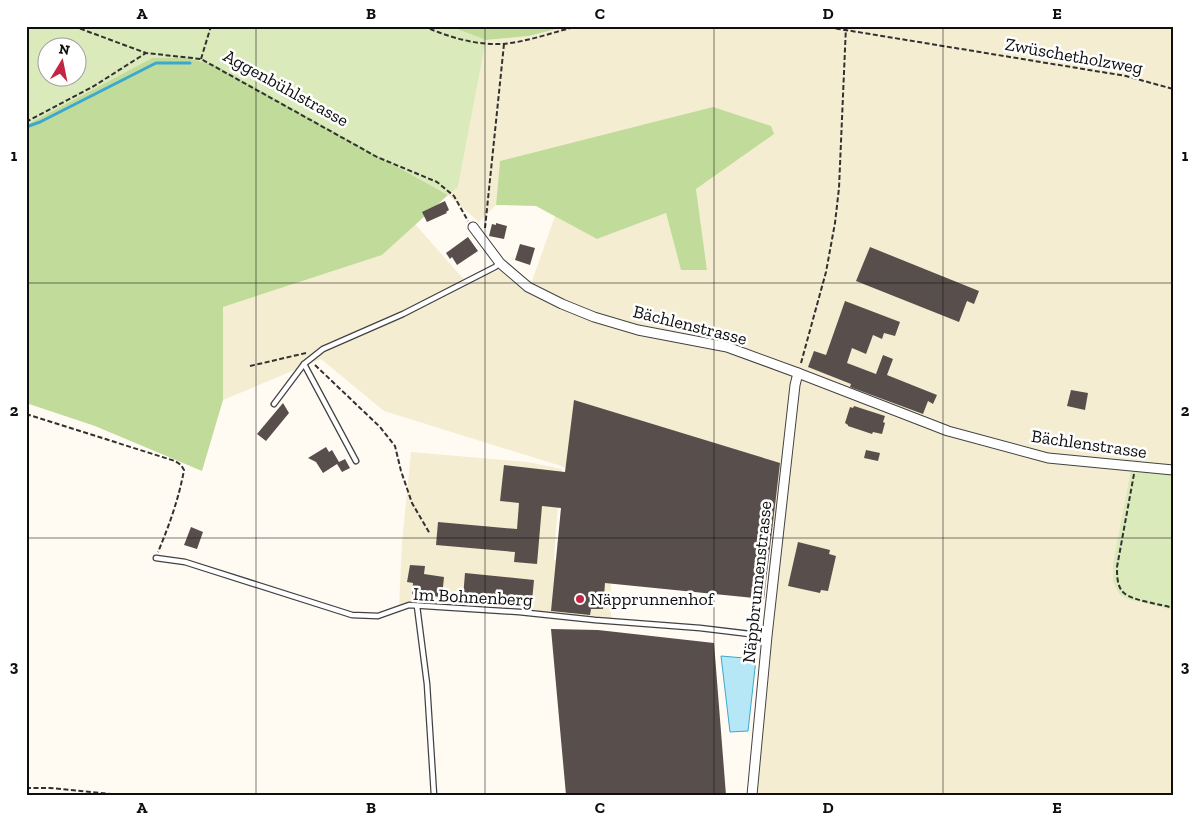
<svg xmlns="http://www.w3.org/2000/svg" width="1199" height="821" viewBox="0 0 1199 821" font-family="'Zilla Slab',serif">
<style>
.farmland{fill:#f5edd1}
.green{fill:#daeabb;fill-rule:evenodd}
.forest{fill:#c0db9a}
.water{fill:#b6e7f6;stroke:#3da8ce}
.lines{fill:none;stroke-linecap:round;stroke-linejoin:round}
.stream{stroke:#3da8ce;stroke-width:3}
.building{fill:#584f4c}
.service-casing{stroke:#424242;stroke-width:7}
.minor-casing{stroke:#424242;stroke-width:11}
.path{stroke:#313131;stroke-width:2;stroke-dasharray:5 2.5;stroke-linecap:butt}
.service{stroke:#fff;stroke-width:4.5}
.minor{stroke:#fff;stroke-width:9}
.grid{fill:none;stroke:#0f0f0f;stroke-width:1;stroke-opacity:0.55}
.poi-dot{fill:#c12643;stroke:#fff;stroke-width:2}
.labels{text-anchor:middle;stroke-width:5;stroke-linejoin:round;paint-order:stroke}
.street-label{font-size:18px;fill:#0f0f0f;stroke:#fff}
.poi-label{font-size:18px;fill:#0f0f0f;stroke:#fff;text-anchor:start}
.neatline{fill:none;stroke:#0f0f0f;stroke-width:2}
.grid-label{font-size:16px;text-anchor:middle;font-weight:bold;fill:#0f0f0f}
</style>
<rect width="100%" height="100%" fill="#fffbf2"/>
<g class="farmland">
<polygon points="569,26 1173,26 1173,795 755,795 775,600 780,534 384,411 321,359 223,400 223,307 382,255 415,224 467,283 499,270 532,281 555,216 597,239 666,213 681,270 707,270 696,189 773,134 500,161 496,205 479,222 448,195 458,187 486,40 529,36"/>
<polygon points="411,452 528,462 562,469 558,502 554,560 611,563 611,620 417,606 399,607 402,542"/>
</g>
<g class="green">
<path d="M26 26H449L486 40 458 187 448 195 217 66 188 58H152L26 125ZM48 48H78V78H48Z"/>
<polygon points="1131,470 1173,473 1173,610 1127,599 1120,595 1113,582 1113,564"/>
</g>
<g class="forest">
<polygon points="449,26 568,26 529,36 486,40"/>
<polygon points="152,58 188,58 217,66 448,195 382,255 223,307 223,400 202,471 95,426 26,403 26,125"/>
<polygon points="713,107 771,126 774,134 696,189 707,270 681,270 666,213 597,239 536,206 496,205 500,161"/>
</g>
<polygon class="water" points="721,656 756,659 748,731 730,732"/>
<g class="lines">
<polyline class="stream" points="26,127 40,122 156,63 190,63"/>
</g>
<g class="building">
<polygon points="445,201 449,210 446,212 447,213 427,222 422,212"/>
<polygon points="496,223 507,226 504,239 489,236 492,224 496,225"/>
<polygon points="468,237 478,251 457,265 452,257 450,259 446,253"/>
<polygon points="520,244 535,248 530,265 515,260"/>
<polygon points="870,247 979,291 974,304 967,301 959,322 856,281"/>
<polygon points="845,301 900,322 895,336 884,333 882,339 873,335 866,354 852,348 847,363 876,374 883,355 893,359 887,375 937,395 933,404 928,401 923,414 850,387 851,384 808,367 814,351 826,355"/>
<polygon points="1071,390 1088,393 1085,410 1067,406"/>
<polygon points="574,400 780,463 764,599 605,583 603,609 591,609 590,615 551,611 561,508 542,506 537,564 514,562 515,552 436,545 438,522 517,529 519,503 500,501 504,465 565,472"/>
<polygon points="283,403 289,413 266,441 257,434"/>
<polygon points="854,406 885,416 883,422 885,423 882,434 873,432 872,434 848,426 848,425 845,423 850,407 853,408"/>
<polygon points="326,447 329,452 332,450 339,462 345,459 350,468 342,472 337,464 323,473 316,462 308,458"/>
<polygon points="866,450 880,453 878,461 864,458"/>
<polygon points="191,527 203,532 197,549 184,545"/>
<polygon points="798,542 830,550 829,554 836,556 828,591 821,590 820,593 788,586"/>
<polygon points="410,565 425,566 424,574 444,577 442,597 412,594 413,583 407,582"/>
<polygon points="465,573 534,580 532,601 489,597 489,600 463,597"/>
<polygon points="551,629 598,630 714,643 726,795 566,795"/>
</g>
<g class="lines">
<defs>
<g id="service">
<polyline points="304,364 356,461"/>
<polyline points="274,404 304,364 323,349 403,314 495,267 500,263"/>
<polyline points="156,558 185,562 352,615 378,616 409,605 519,612 595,620 700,628 767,636"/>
<polyline points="417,606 427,684 434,795"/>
</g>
<g id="minor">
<polyline points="473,227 500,263 528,287 562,304 594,317 638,330 727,347 798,373 948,431 1048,458 1173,470"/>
<polyline points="752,795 767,636 795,385 798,373"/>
</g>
</defs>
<use href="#service" class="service-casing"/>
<use href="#minor" class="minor-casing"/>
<g class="path">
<polyline points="73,26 146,53 201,59 377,157 437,182 454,196 468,221"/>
<path d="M423 26C448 37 475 45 502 44 527 42 554 32 578 26"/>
<polyline points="821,26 1126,76 1173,89"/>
<polyline points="201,59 211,26"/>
<polyline points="26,122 94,86 146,53"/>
<polyline points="485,228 504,44"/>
<polyline points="801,363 826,272 835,223 839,188 846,26"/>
<polyline points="315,365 380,427 395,446 401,471 412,503 430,534"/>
<polyline points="250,366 306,353"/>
<path d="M26 414 175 461 181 465 184 470C179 498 169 526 158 552"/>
<path d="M1134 474 1117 567C1117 576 1117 587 1124 593 1133 601 1161 604 1173 608"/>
<polyline points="26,788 50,788 121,795"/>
</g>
<use href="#service" class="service"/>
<use href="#minor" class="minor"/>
</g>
<path class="grid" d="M256 26V795M485 26V795M714 26V795M943 26V795M26 283H1173M26 538H1173"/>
<circle class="poi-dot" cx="580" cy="599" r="5"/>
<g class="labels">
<g class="street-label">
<text transform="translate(1074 56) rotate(10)" y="6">Zwüschetholzweg</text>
<text transform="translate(286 88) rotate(29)" y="6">Aggenbühlstrasse</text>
<text transform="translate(690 325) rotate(14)" y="6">Bächlenstrasse</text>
<text transform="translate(1089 444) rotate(8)" y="6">Bächlenstrasse</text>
<text transform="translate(757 582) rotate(-84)" y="6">Näppbrunnenstrasse</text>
<text transform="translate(473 597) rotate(3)" y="6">Im Bohnenberg</text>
</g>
<g class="poi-label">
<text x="590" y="605">Näpprunnenhof</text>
</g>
</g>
<rect width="1199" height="821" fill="none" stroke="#ffffff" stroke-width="55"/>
<g transform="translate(62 62) rotate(10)"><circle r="24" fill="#ffffff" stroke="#9f9f9f"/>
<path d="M0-4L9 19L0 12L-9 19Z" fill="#c12643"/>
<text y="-8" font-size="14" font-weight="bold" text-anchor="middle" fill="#0f0f0f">N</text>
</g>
<rect x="28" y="28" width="1144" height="766" class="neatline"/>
<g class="grid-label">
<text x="142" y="19">A</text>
<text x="371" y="19">B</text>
<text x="600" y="19">C</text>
<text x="828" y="19">D</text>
<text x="1057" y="19">E</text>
<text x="14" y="161">1</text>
<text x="1185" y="161">1</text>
<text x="14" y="416">2</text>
<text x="1185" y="416">2</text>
<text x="14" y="672">3</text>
<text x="1185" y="672">3</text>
<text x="142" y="813">A</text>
<text x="371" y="813">B</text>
<text x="600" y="813">C</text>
<text x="828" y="813">D</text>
<text x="1057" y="813">E</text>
</g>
</svg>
